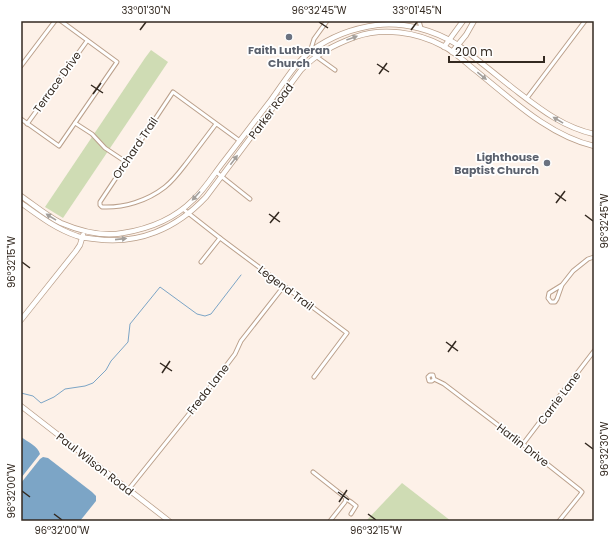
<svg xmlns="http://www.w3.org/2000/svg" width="615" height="542" viewBox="0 0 615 542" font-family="Poppins,sans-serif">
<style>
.green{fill:#cfdcb4}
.water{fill:#7ca5c6}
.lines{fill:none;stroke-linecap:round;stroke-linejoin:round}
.stream{stroke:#7ca5c6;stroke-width:1}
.street-casing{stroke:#bba08b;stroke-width:5}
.secondary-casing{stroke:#bba08b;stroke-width:6}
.street{stroke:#fff;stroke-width:3}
.secondary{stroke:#fff;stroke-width:4.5}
.oneway{fill:#a39f9b}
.ticks{fill:none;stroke:#332920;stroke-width:1.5}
.worship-dot{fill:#6b7280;stroke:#fff;stroke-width:1.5}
.labels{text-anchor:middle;stroke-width:3.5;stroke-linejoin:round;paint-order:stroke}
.worship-label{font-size:11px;font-weight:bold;fill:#5b616d;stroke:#fff}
.street-label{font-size:11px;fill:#332920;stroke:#fff}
.neatline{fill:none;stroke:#332920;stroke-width:1.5}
.ticks-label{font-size:10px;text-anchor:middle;fill:#332920}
</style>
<rect width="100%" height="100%" fill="#fdf1e8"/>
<g class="green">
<polygon points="151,50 168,62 63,218 45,207 145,58"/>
<polygon points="402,483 451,521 366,521"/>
</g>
<g class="water">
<path d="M21 437C28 442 38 446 40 454L21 478Z"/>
<polygon points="43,457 48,458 92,492 96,496 96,501 80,521 21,521 21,483 40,459"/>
</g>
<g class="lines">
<polyline class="stream" points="21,393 33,396 41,403 54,397 65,389 85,386 93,383 106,370 111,361 128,342 130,324 160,287 197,314 205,316 211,314 241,275"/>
<defs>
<g id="street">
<polyline points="327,21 314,39 310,52 335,70"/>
<polyline points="419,21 421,28"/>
<polyline points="21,66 55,21"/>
<polyline points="527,98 585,21"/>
<polyline points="21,119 59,146 117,62 61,21"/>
<polyline points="75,123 92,134 105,148 126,162"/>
<polyline points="27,124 87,41"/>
<path d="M216 124C207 136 197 149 188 161 181 170 174 180 165 187 147 201 124 208 102 207L100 205V202L173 92 240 141"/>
<polyline points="216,172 250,199"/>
<polyline points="183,209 220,238 347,333 314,377"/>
<polyline points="201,262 220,238"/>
<polyline points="562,285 549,293 548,298 551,302 555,302 557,299 562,285 573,271 588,259 594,257"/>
<polyline points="434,379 432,381 429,381 428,377 430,375 433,375 434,379 444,384 523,444 537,456 580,490 582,492 580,495 559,521"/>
<polyline points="523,444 558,398 594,351"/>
<polyline points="313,472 346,498 345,502 330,521"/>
<polyline points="128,490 201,399 235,354 241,341 284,286"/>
<polyline points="346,499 351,502 356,506 351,514"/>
</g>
<g id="secondary">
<polyline points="444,47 463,21"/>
<polyline points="452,52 466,35 474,21"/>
<path d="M21 196C34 205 47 216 61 223 80 231 103 237 123 233 148 229 174 219 193 200 204 190 212 177 221 165 238 143 254 122 271 100 283 84 294 64 311 51 330 37 354 28 377 25 405 22 434 30 458 45 477 59 495 74 514 89 539 108 562 127 594 134"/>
<path d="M21 203C39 216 56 229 77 236 82 238 89 238 95 239 138 245 176 229 206 197L301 70C316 54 334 45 355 37 383 27 417 32 443 46 455 52 465 62 475 70 510 98 549 136 594 146"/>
<polyline points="21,320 76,251 80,245 83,235"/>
<polyline points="21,406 169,521"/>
</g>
</defs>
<use href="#street" class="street-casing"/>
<use href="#secondary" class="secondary-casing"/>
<use href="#street" class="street"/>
<use href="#secondary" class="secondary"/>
</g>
<defs><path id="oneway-solid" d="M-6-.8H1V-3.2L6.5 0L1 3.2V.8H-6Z"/></defs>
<g class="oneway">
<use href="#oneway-solid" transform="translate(352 38) rotate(-20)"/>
<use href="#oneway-solid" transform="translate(482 76) rotate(39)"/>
<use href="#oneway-solid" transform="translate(558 120) rotate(-149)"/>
<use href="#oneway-solid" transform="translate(234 160) rotate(-53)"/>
<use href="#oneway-solid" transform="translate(196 196) rotate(132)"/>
<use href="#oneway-solid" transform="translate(51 217) rotate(-148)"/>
<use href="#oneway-solid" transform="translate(121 239) rotate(-6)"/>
</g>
<path class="ticks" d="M319 22 328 28M140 30 146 22M411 30 417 22M377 64 389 72M379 74 387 63M91 85 103 93M93 94 101 83M555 193 566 201M556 203 565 191M269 214 280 222M585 215 593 221M270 223 279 212M22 262 30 268M446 342 458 351M448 352 456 341M160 363 172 371M162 373 170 361M585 443 593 449M22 491 30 497M338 492 349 500M339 502 347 490M54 514 62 520M368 514 376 520"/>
<g class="worship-dot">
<circle cx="289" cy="37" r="4"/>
<circle cx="547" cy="163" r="4"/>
</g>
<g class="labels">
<g class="worship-label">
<text x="289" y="54">Faith Lutheran<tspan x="289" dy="13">Church</tspan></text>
<text x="539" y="161" text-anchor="end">Lighthouse<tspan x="539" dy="13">Baptist Church</tspan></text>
</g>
<g class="street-label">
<text transform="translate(57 82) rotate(-54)" y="4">Terrace Drive</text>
<text transform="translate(271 111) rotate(-53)" y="4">Parker Road</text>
<text transform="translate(135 148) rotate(-56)" y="4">Orchard Trail</text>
<text transform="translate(286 288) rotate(37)" y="4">Legend Trail</text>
<text transform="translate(208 389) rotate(-52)" y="4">Freda Lane</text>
<text transform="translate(559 398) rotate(-53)" y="4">Carrie Lane</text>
<text transform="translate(523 445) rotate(38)" y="4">Harlin Drive</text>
<text transform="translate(95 464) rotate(38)" y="4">Paul Wilson Road</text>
</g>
</g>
<rect width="615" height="542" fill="none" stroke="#ffffff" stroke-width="44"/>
<path d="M449 56v6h95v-6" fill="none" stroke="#332920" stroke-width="2"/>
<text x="455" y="56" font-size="12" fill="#332920" stroke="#ffffff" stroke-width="3" paint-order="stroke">200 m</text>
<rect x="22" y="22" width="571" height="498" class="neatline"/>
<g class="ticks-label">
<text x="146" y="14">33°01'30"N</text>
<text x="319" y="14">96°32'45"W</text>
<text x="417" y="14">33°01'45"N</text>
<text transform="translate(604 221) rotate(-90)" y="4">96°32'45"W</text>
<text transform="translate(11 262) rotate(-90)" y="4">96°32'15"W</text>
<text transform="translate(604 449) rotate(-90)" y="4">96°32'30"W</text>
<text transform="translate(11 491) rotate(-90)" y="4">96°32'00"W</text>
<text x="62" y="534">96°32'00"W</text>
<text x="376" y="534">96°32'15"W</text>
</g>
</svg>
